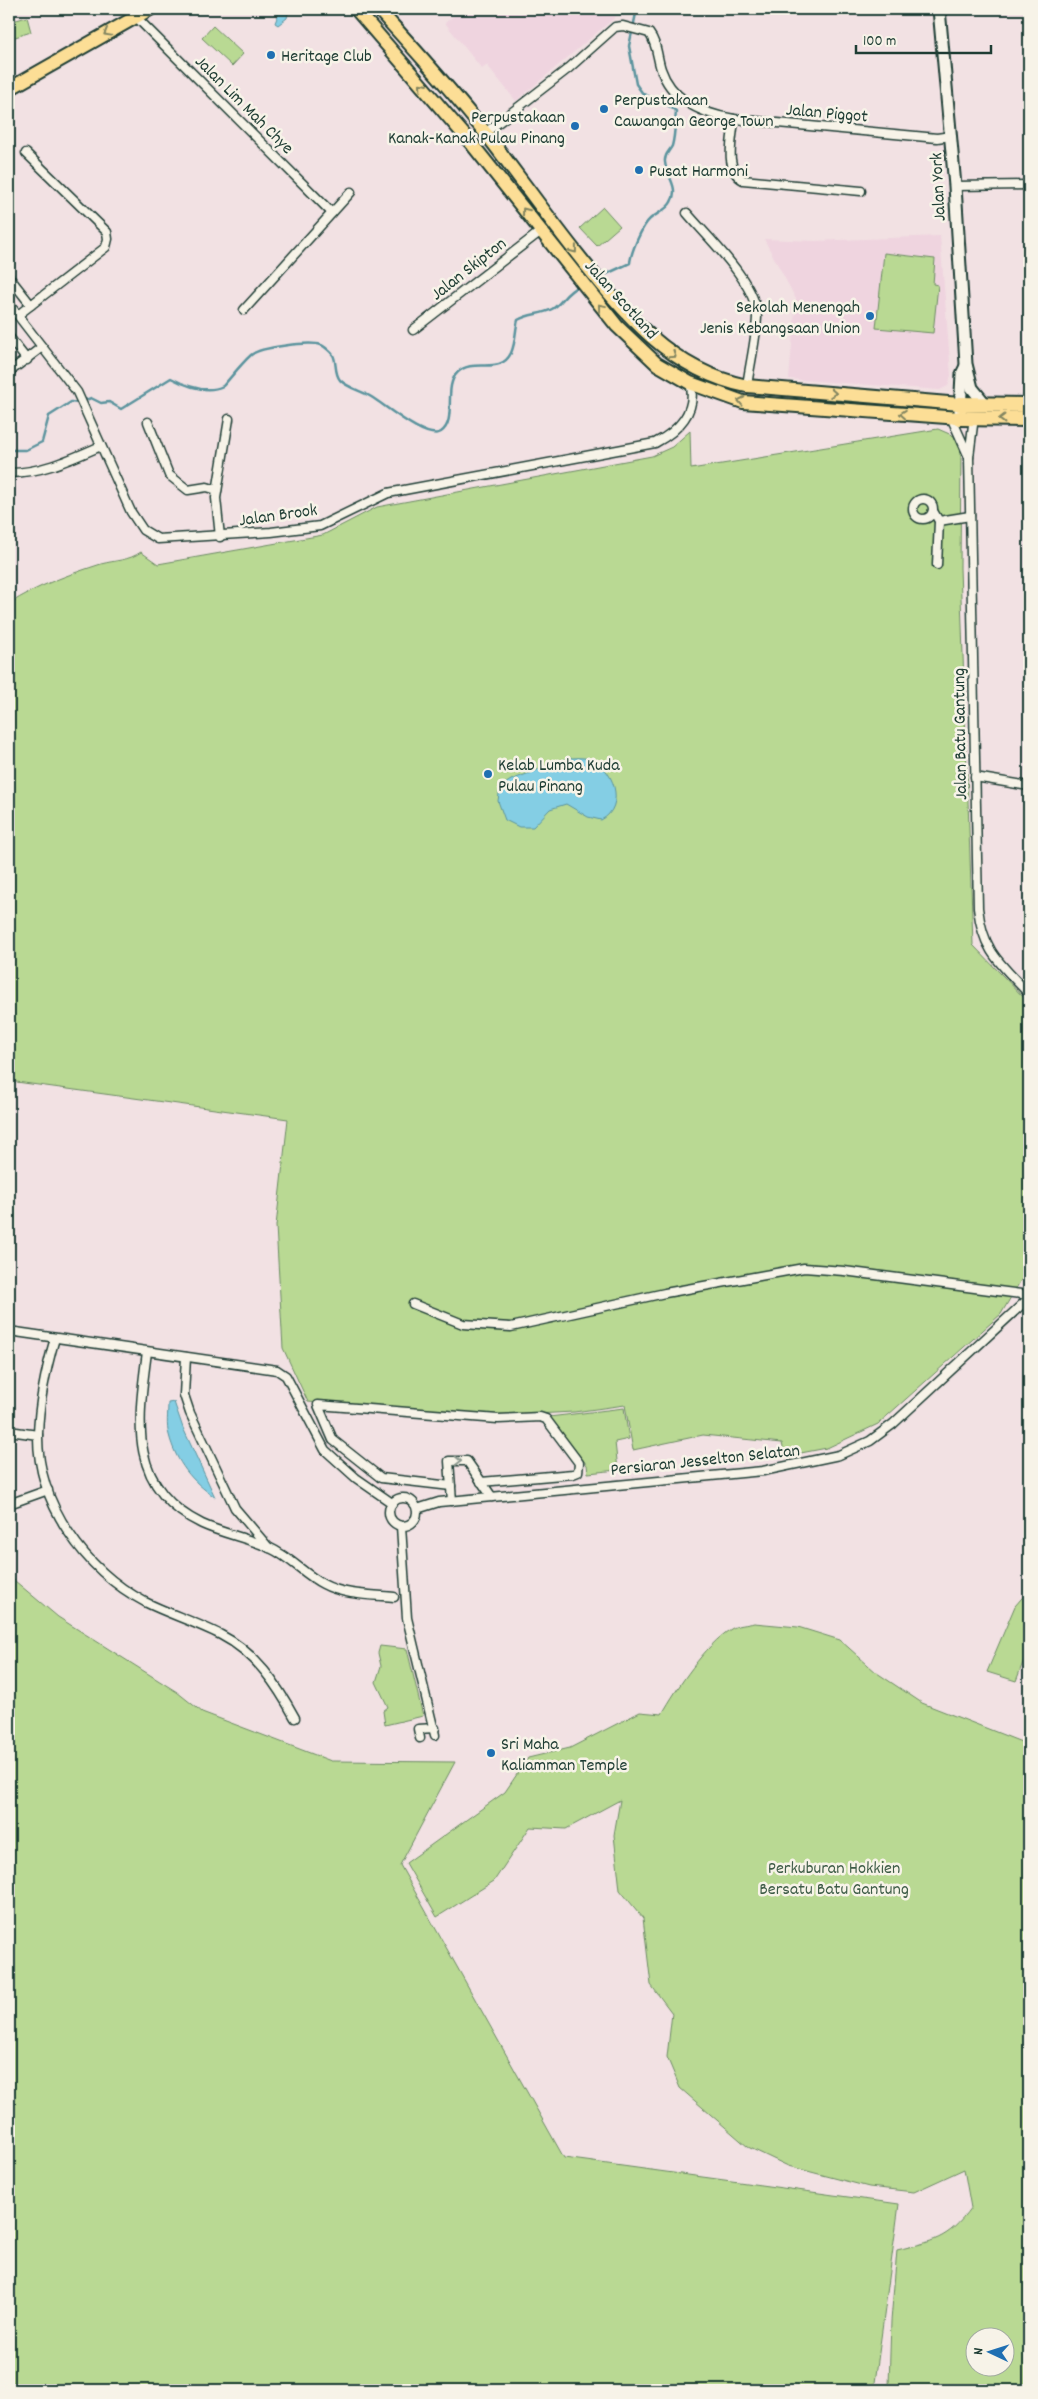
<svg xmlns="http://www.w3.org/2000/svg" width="1038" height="2399" viewBox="0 0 1038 2399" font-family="Dekko,sans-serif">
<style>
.built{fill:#efd4df}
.green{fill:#b9d993;stroke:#6c8b64;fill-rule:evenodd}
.water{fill:#84cee4;stroke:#5c949e}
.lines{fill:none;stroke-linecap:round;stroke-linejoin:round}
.stream{stroke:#5c949e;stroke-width:2.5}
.street-casing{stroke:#1f3d34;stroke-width:11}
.secondary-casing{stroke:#1f3d34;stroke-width:15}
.primary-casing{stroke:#1f3d34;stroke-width:16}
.highway-casing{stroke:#1f3d34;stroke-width:18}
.street{stroke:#f7f3e8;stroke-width:8}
.secondary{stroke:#f7f3e8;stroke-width:11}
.primary{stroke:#fcde96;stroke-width:12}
.highway{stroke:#fcde96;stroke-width:14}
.oneway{stroke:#828560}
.oneway2{stroke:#8b988e}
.poi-dot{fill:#1f6fb2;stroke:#f7f3e8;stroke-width:2}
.labels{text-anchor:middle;stroke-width:5;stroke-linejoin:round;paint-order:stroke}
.poi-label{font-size:18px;fill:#1f3d34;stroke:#f7f3e8;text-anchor:start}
.street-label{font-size:18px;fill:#1f3d34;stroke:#f7f3e8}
.park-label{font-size:18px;fill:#3e5c47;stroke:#f7f3e8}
</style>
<rect width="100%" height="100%" fill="#f2e1e3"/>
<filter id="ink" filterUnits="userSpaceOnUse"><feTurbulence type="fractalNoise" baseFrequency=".02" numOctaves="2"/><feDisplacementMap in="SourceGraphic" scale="10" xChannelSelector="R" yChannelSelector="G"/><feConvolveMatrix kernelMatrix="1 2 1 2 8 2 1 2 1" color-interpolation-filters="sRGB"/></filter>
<g filter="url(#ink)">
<g class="built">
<polygon points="461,9 515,9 520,14 526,9 625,9 516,101 487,65 482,69 445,23"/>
<polygon points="940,236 951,375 948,386 940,390 789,379 796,299 764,239 815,241"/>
</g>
<g class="green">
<polygon points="27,17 31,32 9,39 9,22"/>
<polygon points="213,26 243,54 232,66 202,38"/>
<polygon points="603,207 620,226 597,246 580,228"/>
<polygon points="884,253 935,259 933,284 938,285 933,333 876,328"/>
<path d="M938 429 954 436 961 452 960 568 973 945 1029 1003V1276L1021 1280 1001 1314 878 1424 827 1448 785 1456 782 1443 703 1435 633 1450 625 1405 574 1412 495 1416 308 1402 283 1348 276 1226 288 1119 9 1081V604C36 586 70 574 101 564 116 560 128 561 141 552L158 564 323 535 377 507 652 456 672 447 690 431 691 469Z"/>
<polygon points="624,1408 629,1439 615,1442 618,1470 588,1473 587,1465 549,1417"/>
<polygon points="9,1576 58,1617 177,1692 202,1712 331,1761 455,1762 400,1865 564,2158 899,2204 874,2390 9,2390"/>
<polygon points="1028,1591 1029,1653 1027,1652 1016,1681 987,1672 1015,1606"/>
<path d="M754 1623 798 1627 840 1640 877 1673 922 1703 1029 1745V2390H890L889 2386 891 2321 897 2250C933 2241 948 2240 971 2208L964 2169 914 2192 869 2187 788 2166 748 2147 680 2088 667 2057 672 2013 651 1985 643 1918 620 1890 614 1835 620 1800 566 1829 530 1827 494 1881 437 1917 406 1863 505 1792 528 1758 570 1748 640 1712 662 1714C677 1688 705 1645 731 1629 737 1625 747 1625 754 1623ZM976 2336H1006V2366H976Z"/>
<polygon points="380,1646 407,1649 423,1716 385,1725 383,1711 388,1707 376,1682 381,1666 378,1653"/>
</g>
<g class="water">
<polygon points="276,9 289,9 287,18 278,25 275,23 278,15"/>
<path d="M569 758C575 758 583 757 589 759 614 766 627 807 601 820L588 817 566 804 550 809 533 827H519L505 820 498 801 500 787 511 780Z"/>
<path d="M174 1402 183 1428 215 1497C192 1482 176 1462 169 1435 166 1426 168 1413 168 1403Z"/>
</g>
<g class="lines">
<g class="stream">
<path d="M600 277 630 263C631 252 642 226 650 219 657 213 667 210 671 202 680 187 666 176 665 162 664 154 669 152 672 146 675 136 675 122 676 111L666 104 643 94 636 84 629 46 637 9"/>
<path d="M9 450H26L42 442 49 416 71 402 78 403 91 398 101 403 109 402 121 409 171 378C186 386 207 394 223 386 232 376 241 364 251 355 260 347 310 341 321 345 324 346 331 352 333 355 337 362 334 373 340 380 349 389 363 391 373 398 386 406 427 441 441 432 458 420 442 387 458 372 474 357 500 376 511 353 516 342 515 331 518 320 529 313 541 315 552 309 562 304 564 293 579 286"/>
</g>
<defs>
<g id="street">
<polyline points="136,17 332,213"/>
<path d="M734 119C733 137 723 169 743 180L861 191"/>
<path d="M485 133 569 68 615 27 623 26 649 33C657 43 657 57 661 69 672 102 704 114 734 119L937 138 951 136"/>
<polyline points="955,186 1029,185"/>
<path d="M687 213C708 238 757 283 757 317 756 340 750 364 747 386"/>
<polyline points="9,277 31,305"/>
<path d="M9 304 77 392 131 512 143 530 158 539 271 532 320 526 388 493 655 443C678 431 698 411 690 383"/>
<polyline points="244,310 351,192"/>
<polyline points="18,315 106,247 108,239 107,232 26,153"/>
<polyline points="413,330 541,231"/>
<polyline points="9,337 27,360"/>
<polyline points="9,372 42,347"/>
<polyline points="951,417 969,457"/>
<path d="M974 417 969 457 978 908C983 952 1000 963 1029 994"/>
<polyline points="148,422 169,475 188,490 207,487 217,490"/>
<path d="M9 473C42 473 71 459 101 446"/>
<circle cx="923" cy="509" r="10"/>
<polyline points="933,511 939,521 937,565"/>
<polyline points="939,521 970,516"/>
<polyline points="220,537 216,498 229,419"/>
<polyline points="975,777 1029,786"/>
<polyline points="413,1304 463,1324 511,1327 665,1293 804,1268 844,1271 1029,1295"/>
<polyline points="9,1331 277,1370 286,1376 325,1450 356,1478 392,1503"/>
<path d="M55 1338C46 1369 39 1402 38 1434 37 1504 85 1570 145 1602 169 1614 196 1622 221 1635 256 1653 277 1685 295 1718"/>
<path d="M147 1352C138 1420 127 1488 202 1524 224 1534 248 1538 270 1548 290 1557 304 1574 323 1584 343 1595 371 1595 394 1597"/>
<polyline points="186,1357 184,1395 190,1413 235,1508 269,1548"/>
<polyline points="9,1431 38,1435"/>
<polyline points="451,1486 381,1478 333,1440 318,1405 498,1419 540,1417 546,1419 579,1463 578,1472 573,1474 481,1482"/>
<circle cx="403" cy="1512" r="14"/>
<polyline points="452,1501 449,1461 467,1461 492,1497"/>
<polyline points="9,1504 48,1490"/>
<polyline points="417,1509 439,1502 763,1471 839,1455 870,1441 893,1424 1029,1298"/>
<polyline points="401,1526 407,1618 435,1735"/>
<polyline points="420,1738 418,1729 435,1728"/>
</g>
<g id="secondary">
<polyline points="939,9 955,186 966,364 972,388 986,405"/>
<polyline points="960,411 962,374 966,366"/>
</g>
<g id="primary">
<polyline points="356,9 471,143 617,326 657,364 690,383 743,402 960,418"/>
<path d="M378 9C415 50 453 91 487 135 518 175 547 216 578 255 624 313 671 371 747 386L960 404"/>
<polyline points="9,89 150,9"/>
</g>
<g id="highway">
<polyline points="960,404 1029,405"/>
<polyline points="960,418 1029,419"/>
</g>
</defs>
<use href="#street" class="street-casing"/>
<use href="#secondary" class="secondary-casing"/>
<use href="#primary" class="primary-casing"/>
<use href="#highway" class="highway-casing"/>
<use href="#street" class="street"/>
<use href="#secondary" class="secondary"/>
<use href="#primary" class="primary"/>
<use href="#highway" class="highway"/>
</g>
<defs><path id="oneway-chevron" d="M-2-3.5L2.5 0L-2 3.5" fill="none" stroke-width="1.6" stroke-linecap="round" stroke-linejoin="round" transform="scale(1.25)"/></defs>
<g class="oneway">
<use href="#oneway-chevron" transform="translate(107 33) rotate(151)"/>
<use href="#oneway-chevron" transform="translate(422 86) rotate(-131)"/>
<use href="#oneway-chevron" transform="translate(525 211) rotate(-128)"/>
<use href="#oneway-chevron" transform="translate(574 250) rotate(52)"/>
<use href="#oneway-chevron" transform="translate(601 307) rotate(-130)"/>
<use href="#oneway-chevron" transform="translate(673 355) rotate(34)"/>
<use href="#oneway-chevron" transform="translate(833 393) rotate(4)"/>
<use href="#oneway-chevron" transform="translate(741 401) rotate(-168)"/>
<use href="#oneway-chevron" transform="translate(903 414) rotate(-176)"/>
<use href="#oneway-chevron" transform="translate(1002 419) rotate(180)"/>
</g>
<use class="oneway2" href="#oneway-chevron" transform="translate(458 1461) rotate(2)"/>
</g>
<g class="poi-dot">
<circle cx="271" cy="55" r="5"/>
<circle cx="604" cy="109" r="5"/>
<circle cx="575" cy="126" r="5"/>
<circle cx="639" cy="170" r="5"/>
<circle cx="870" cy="316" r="5"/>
<circle cx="488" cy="774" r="5"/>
<circle cx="491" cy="1753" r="5"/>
</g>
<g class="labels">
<g class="poi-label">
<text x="281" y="61">Heritage Club</text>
<text x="614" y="105">Perpustakaan<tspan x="614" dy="21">Cawangan George Town</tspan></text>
<text x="565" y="122" text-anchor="end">Perpustakaan<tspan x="565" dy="21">Kanak-Kanak Pulau Pinang</tspan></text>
<text x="649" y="176">Pusat Harmoni</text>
<text x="860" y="312" text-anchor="end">Sekolah Menengah<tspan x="860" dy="21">Jenis Kebangsaan Union</tspan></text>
<text x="498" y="770">Kelab Lumba Kuda<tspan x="498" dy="21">Pulau Pinang</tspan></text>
<text x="501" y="1749">Sri Maha<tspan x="501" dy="21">Kaliamman Temple</tspan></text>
</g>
<g class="street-label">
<text transform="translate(245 104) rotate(45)" y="6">Jalan Lim Mah Chye</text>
<text transform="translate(827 112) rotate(5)" y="6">Jalan Piggot</text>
<text transform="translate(937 187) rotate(-93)" y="6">Jalan York</text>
<text transform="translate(468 268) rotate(-38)" y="6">Jalan Skipton</text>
<text transform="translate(622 299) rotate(48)" y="6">Jalan Scotland</text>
<text transform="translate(278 514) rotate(-8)" y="6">Jalan Brook</text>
<text transform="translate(959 734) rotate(-91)" y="6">Jalan Batu Gantung</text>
<text transform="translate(705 1459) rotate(-6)" y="6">Persiaran Jesselton Selatan</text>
</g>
<g class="park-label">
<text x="834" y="1873">Perkuburan Hokkien<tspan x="834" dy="21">Bersatu Batu Gantung</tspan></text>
</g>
</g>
<rect width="1038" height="2399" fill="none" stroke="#f7f3e8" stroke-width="30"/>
<rect x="15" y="15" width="1008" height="2369" fill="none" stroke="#1f3d34" stroke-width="2" filter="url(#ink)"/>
<g transform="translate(990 2352) rotate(274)"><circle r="24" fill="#f7f3e8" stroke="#a1aaa0"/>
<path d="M0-4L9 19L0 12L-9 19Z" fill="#1f6fb2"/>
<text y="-8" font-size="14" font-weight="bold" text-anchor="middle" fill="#1f3d34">N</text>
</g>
<path d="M856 45v8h135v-8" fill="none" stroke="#1f3d34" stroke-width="2.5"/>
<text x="863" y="45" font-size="15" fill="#1f3d34" stroke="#f7f3e8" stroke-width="4" paint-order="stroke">100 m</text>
</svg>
